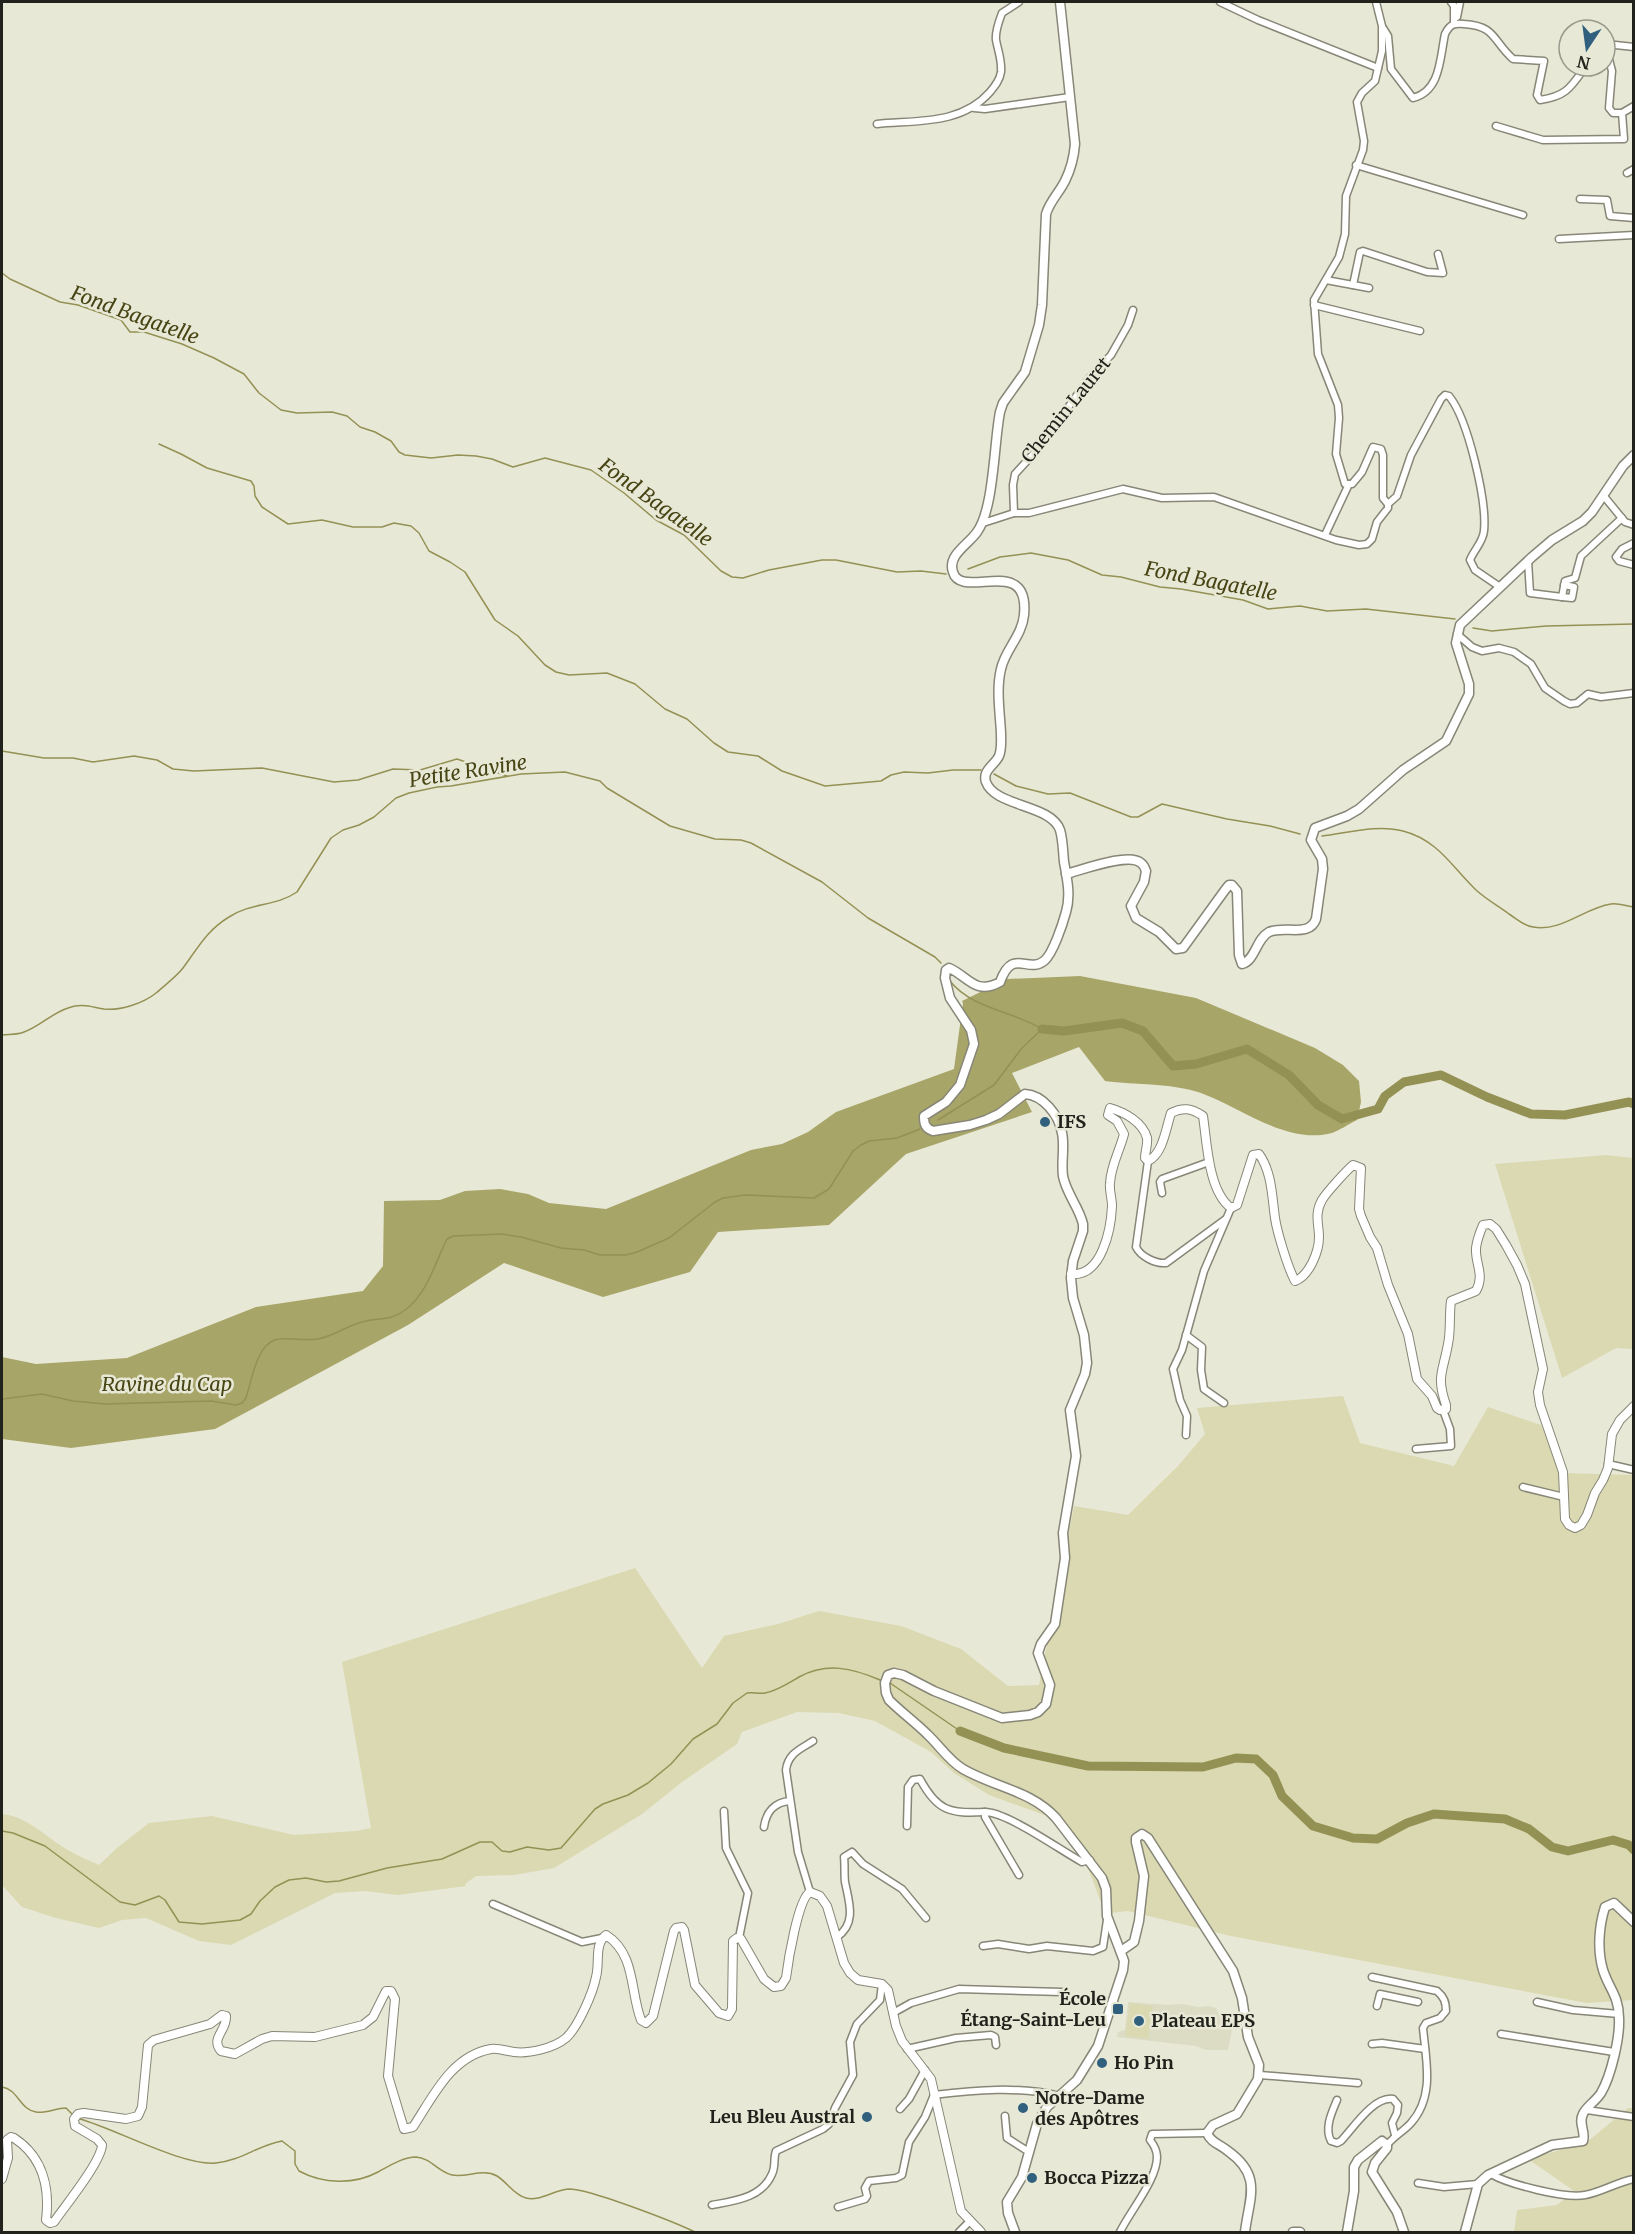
<svg xmlns="http://www.w3.org/2000/svg" width="1635" height="2234" viewBox="0 0 1635 2234" font-family="Merriweather,serif">
<style>
.built{fill:#dcdbc4}
.green{fill:#dad9b1}
.forest{fill:#a8a568}
.lines{fill:none;stroke-linecap:round;stroke-linejoin:round}
.stream{stroke:#949154;stroke-width:1.5}
.river{stroke:#949154;stroke-width:9}
.minor-casing{stroke:#878677;stroke-width:9}
.tertiary-casing{stroke:#878677;stroke-width:10}
.secondary-casing{stroke:#878677;stroke-width:11}
.minor{stroke:#fff;stroke-width:6}
.tertiary{stroke:#fff;stroke-width:8}
.secondary{stroke:#fff;stroke-width:8}
.poi-dot{fill:#30607e;stroke:#e8e8d7;stroke-width:2}
.labels{text-anchor:middle;stroke-width:5;stroke-linejoin:round;paint-order:stroke}
.street-label{font-size:18px;fill:#22221c;stroke:#e8e8d7}
.poi-label{font-size:18px;font-weight:bold;fill:#22221c;stroke:#e8e8d7;text-anchor:start}
.water-label{font-size:20px;font-style:italic;fill:#484515;stroke:#e8e8d7}
</style>
<rect width="100%" height="100%" fill="#e8e8d7"/>
<polygon class="built" points="1128,2002 1168,2005 1181,2004 1199,2007 1208,2006 1216,2008 1220,2018 1232,2030 1228,2050 1206,2050 1196,2046 1117,2037 1118,2032 1125,2030"/>
<g class="green">
<polygon points="1606,1155 1633,1158 1633,1349 1616,1348 1562,1378 1495,1164"/>
<path d="M1343 1396 1360 1443 1454 1466 1488 1407 1541 1425 1563 1473 1633 1475V2000L1587 2003 1231 1936 1128 1911 1102 1914V1905L1086 1863 1063 1832 1047 1816 989 1795 954 1773 931 1752 875 1721 839 1713 797 1712 742 1732 737 1744 682 1782 642 1814 554 1868 514 1875 476 1876 465 1884 466 1886 398 1895 365 1891 335 1893 231 1945 199 1941 146 1918 122 1920 99 1928 56 1918 22 1907 2 1885V1814C28 1816 50 1841 73 1853 81 1857 90 1861 99 1865L117 1848 149 1823 212 1816 294 1835 356 1831 371 1828 342 1662 635 1568 702 1668 724 1636 778 1624 819 1611 901 1626 961 1649 1008 1686 1039 1685 1074 1506 1128 1515 1178 1466 1205 1434 1197 1408Z"/>
<polygon points="1130,2003 1153,2006 1148,2039 1125,2036"/>
<polygon points="1628,2108 1633,2108 1633,2232 1514,2232 1517,2210 1557,2205 1574,2191 1528,2159 1586,2143"/>
</g>
<path class="forest" d="M1080 976 1196 998 1315 1048 1343 1065 1359 1081 1361 1102 1357 1120C1349 1124 1340 1130 1332 1133 1287 1145 1242 1108 1201 1093 1171 1083 1136 1085 1105 1081L1079 1047 1012 1073 1032 1112 906 1154 829 1225 718 1232 690 1272 603 1297 504 1263 408 1325 215 1429 71 1448 2 1439V1357L36 1364 127 1358 256 1307 363 1291 383 1266 384 1201 440 1200 465 1191 500 1189 528 1194 549 1203 606 1209 751 1150 782 1144 808 1132 836 1112 954 1069 963 1003 962 1001 1007 979Z"/>
<g class="lines">
<g class="stream">
<polyline points="2,273 10,279 60,302 78,305 121,320 130,332 144,332 182,344 214,358 244,374 259,393 281,410 297,413 332,412 347,416 360,427 375,432 391,441 399,452 405,455 431,458 458,455 476,456 492,459 513,467 545,458 591,470 624,493 656,520 684,535 721,571 732,577 743,578 769,570 822,560 836,560 897,572 921,571 946,574"/>
<polyline points="159,444 181,454 207,468 251,481 254,486 255,496 262,507 288,524 322,520 353,527 382,527 394,523 411,526 419,533 429,551 450,562 465,572 495,620 518,636 545,665 556,672 569,675 607,673 635,684 665,709 687,719 714,743 728,752 758,756 782,771 825,786 881,781 891,775 904,772 928,773 953,770 981,770"/>
<polyline points="968,569 1000,557 1031,553 1068,560 1102,575 1121,577 1160,587 1181,589 1243,600 1268,609 1300,606 1327,611 1366,609 1455,619"/>
<polyline points="1473,628 1492,631 1546,626 1634,624"/>
<polyline points="2,751 44,758 73,758 93,762 134,756 157,760 173,769 194,771 262,768 334,782 358,780 393,769 420,770 457,759 507,776"/>
<polyline points="994,774 1016,786 1048,794 1070,793 1131,817 1138,817 1162,804 1227,819 1270,826 1300,834"/>
<path d="M1322 836C1347 833 1378 824 1403 831 1438 840 1452 867 1476 890 1486 899 1498 906 1509 914 1517 919 1524 926 1533 927 1562 932 1584 908 1611 904 1619 903 1626 906 1634 907"/>
<path d="M2 1035C9 1034 17 1035 24 1032 39 1027 52 1013 68 1008 82 1003 91 1007 104 1009 120 1011 144 1003 156 993 165 985 176 977 183 968 198 948 206 931 229 917 252 902 275 907 297 892L331 838 343 830 359 825 374 817 396 798 409 793 437 787 451 786 521 774 565 772 600 781 607 788 670 826 715 839 741 840 751 843 822 882 868 918 935 957 941 963"/>
<path d="M938 1120 994 1085 1022 1048 1042 1029C1013 1011 972 1009 950 981"/>
<path d="M2 1399 42 1394 73 1401 105 1404 211 1401 236 1405 242 1403 246 1398C252 1380 257 1339 281 1339 294 1338 305 1341 318 1339 335 1336 349 1324 366 1321 381 1318 392 1320 405 1310 427 1294 435 1263 447 1239L453 1236 502 1234 521 1237 561 1248 584 1250 600 1255H626L637 1252 669 1238 715 1202 723 1198 745 1195 814 1198 829 1189 853 1151 861 1145 869 1141 897 1138 920 1129"/>
<polyline points="890,1683 960,1731"/>
<path d="M2 1831 13 1833 45 1846 120 1902 135 1905 159 1896 165 1900 179 1922 202 1924 240 1920 251 1914 260 1901 275 1887 289 1880 306 1878 326 1882 339 1881 387 1868 442 1859 480 1842H492L502 1851 510 1852 527 1847 549 1850 561 1848 595 1809 603 1804 628 1795 648 1783 671 1764 693 1739 717 1724 733 1703 747 1693C753 1692 759 1694 765 1693 777 1691 789 1683 799 1677 827 1662 852 1668 880 1680"/>
<path d="M2 2087C18 2089 20 2110 36 2112 45 2114 56 2108 66 2108L72 2114"/>
<path d="M80 2119C116 2129 182 2166 216 2163 240 2161 259 2145 282 2141L295 2151V2164L299 2171C323 2184 354 2185 378 2172 389 2166 403 2157 416 2157 431 2158 438 2172 452 2175 467 2178 482 2168 497 2176 507 2182 514 2195 526 2198 540 2202 555 2189 570 2189 584 2190 597 2195 610 2199 639 2209 668 2219 695 2232"/>
</g>
<g class="river">
<polyline points="1042,1029 1064,1031 1122,1023 1143,1031 1173,1066 1196,1064 1247,1049 1289,1075 1318,1105 1342,1119 1378,1109 1385,1096 1404,1082 1441,1075 1487,1097 1531,1114 1565,1115 1629,1102 1634,1104"/>
<polyline points="960,1731 1004,1748 1088,1766 1203,1767 1236,1758 1256,1759 1273,1775 1282,1796 1313,1826 1353,1838 1377,1839 1407,1823 1434,1814 1505,1819 1529,1829 1552,1847 1568,1851 1613,1840 1629,1845 1634,1850"/>
</g>
<defs>
<g id="minor">
<polyline points="1220,2 1258,20 1378,68"/>
<path d="M1376 2 1382 26V51L1375 81 1362 93 1357 102 1364 141 1363 150 1346 196 1345 234 1339 257 1314 300 1318 354 1338 405 1339 418 1336 454 1345 484H1352L1362 472 1373 447 1381 449 1383 455V498L1388 504 1397 496 1411 455 1441 399 1445 395 1449 396C1468 419 1487 501 1484 531 1483 542 1474 550 1470 560L1475 570 1500 587"/>
<polyline points="1451,2 1454,6 1454,23"/>
<polyline points="1457,17 1460,2"/>
<path d="M1383 28 1388 36 1391 69 1413 98C1441 91 1440 57 1445 34 1450 24 1454 23 1464 24 1496 26 1492 40 1513 59L1544 61 1537 95 1540 100C1567 96 1571 87 1586 66"/>
<polyline points="1605,44 1612,71 1609,108 1613,113 1622,113 1634,106"/>
<polyline points="1606,44 1634,47"/>
<polyline points="974,108 985,109 1070,97"/>
<path d="M877 124C917 120 961 125 990 92 995 86 1000 80 1001 72 1002 60 998 51 996 40 995 31 999 21 1002 13L1019 2"/>
<polyline points="1496,126 1543,140 1624,139 1622,113"/>
<polyline points="1356,165 1523,215"/>
<polyline points="1627,173 1634,169"/>
<polyline points="1580,199 1607,200 1610,216 1634,218"/>
<polyline points="1559,239 1634,235"/>
<polyline points="1326,280 1369,288"/>
<polyline points="1353,285 1360,252 1363,251 1427,272 1443,273 1438,254"/>
<polyline points="1314,305 1420,331"/>
<polyline points="1603,495 1625,522 1634,525"/>
<polyline points="1014,513 1013,485 1015,474 1037,450 1091,376 1111,355 1128,325 1133,310"/>
<polyline points="983,523 1014,513 1029,513 1123,489 1162,498 1214,497 1336,540 1359,545 1367,544 1372,539 1377,522 1388,508 1388,504"/>
<polyline points="1325,535 1349,484"/>
<polyline points="1634,543 1622,549 1616,557 1619,561 1634,565"/>
<polyline points="1528,561 1530,593 1562,597 1565,581 1575,578 1581,556 1622,518"/>
<polyline points="1562,597 1572,598 1574,587 1564,585"/>
<polyline points="1457,634 1472,647 1482,651 1499,648 1514,652 1531,664 1545,688 1564,701 1570,704 1577,703 1588,694 1601,697 1634,693"/>
<path d="M1148 1161 1136 1247C1141 1257 1156 1264 1166 1263L1226 1219"/>
<polyline points="1162,1193 1160,1182 1162,1179 1209,1162"/>
<polyline points="1186,1335 1202,1347 1201,1370 1204,1389 1224,1403"/>
<polyline points="1186,1435 1187,1416 1180,1400 1173,1369 1182,1350 1204,1271 1231,1208"/>
<polyline points="1416,1449 1451,1446 1450,1429 1443,1410"/>
<polyline points="1608,1464 1634,1470"/>
<polyline points="1523,1487 1564,1497"/>
<polyline points="724,1811 726,1848 748,1893 739,1938"/>
<path d="M907 1826 908 1787 913 1780 920 1779C937 1811 950 1814 985 1812"/>
<path d="M764 1827C766 1812 775 1802 790 1801"/>
<path d="M1019 1875 985 1817V1812C1007 1812 1060 1850 1082 1862L1090 1860"/>
<path d="M810 1892 798 1852 786 1770C788 1753 801 1749 813 1741"/>
<polyline points="493,1904 582,1942 602,1938"/>
<path d="M837 1937C857 1923 849 1902 845 1882 844 1874 845 1865 844 1857L852 1852 863 1864 902 1889 926 1918"/>
<polyline points="983,1946 998,1944 1029,1949 1047,1946 1093,1951 1103,1947 1107,1920"/>
<path d="M1372 1977 1437 1991C1444 1997 1446 2002 1446 2011L1440 2018 1426 2023 1423 2028C1426 2061 1435 2096 1411 2123 1404 2131 1394 2136 1387 2145"/>
<polyline points="1537,2002 1573,2010 1619,2014"/>
<polyline points="1377,2006 1380,1994 1418,2002"/>
<polyline points="893,2013 911,2003 959,1989 1062,1992"/>
<polyline points="1501,2034 1614,2052"/>
<polyline points="1372,2044 1382,2043 1425,2049"/>
<polyline points="907,2049 956,2038 991,2035 995,2037 996,2045"/>
<polyline points="1260,2075 1358,2083"/>
<path d="M1337 2100C1332 2112 1324 2128 1331 2141L1337 2143 1341 2141C1354 2127 1374 2096 1393 2099L1398 2105 1397 2113 1392 2123 1395 2135"/>
<polyline points="900,2109 909,2099 925,2070"/>
<polyline points="1587,2110 1634,2117"/>
<polyline points="1005,2116 1007,2138 1029,2152"/>
<path d="M1491 2174C1508 2184 1565 2199 1585 2195 1602 2192 1617 2182 1634 2179"/>
<polyline points="1418,2183 1444,2187 1478,2184"/>
<path d="M712 2205C734 2201 762 2198 772 2174 776 2166 773 2159 776 2151L823 2129 829 2124 835 2108 853 2075 850 2042 857 2024 880 2000 882 1984"/>
<path d="M838 2207 865 2199 867 2196 865 2188 869 2181 896 2178 902 2175 909 2142 925 2117 934 2095C975 2090 1019 2086 1060 2096"/>
<polyline points="959,2232 969,2222"/>
<path d="M1120 2232C1130 2211 1157 2180 1157 2157 1157 2150 1154 2145 1150 2140L1152 2134 1207 2133"/>
</g>
<g id="tertiary">
<path d="M1071 1274C1102 1277 1111 1229 1112 1206 1112 1198 1109 1190 1110 1183 1111 1165 1120 1150 1124 1134L1117 1121 1108 1115 1110 1108C1124 1112 1143 1122 1147 1138 1148 1144 1145 1152 1145 1158L1148 1161C1163 1154 1166 1128 1171 1113 1183 1107 1191 1108 1203 1116 1207 1142 1208 1191 1231 1208L1237 1205 1253 1155 1259 1154C1272 1172 1272 1197 1275 1218 1277 1232 1288 1268 1295 1281 1309 1276 1319 1252 1319 1237 1319 1224 1314 1214 1322 1200 1326 1193 1346 1171 1353 1165L1361 1168 1359 1209 1361 1216 1370 1237 1377 1248 1388 1285 1408 1334 1417 1379 1432 1396 1437 1408 1440 1410 1446 1409V1405C1436 1376 1443 1372 1448 1344 1451 1330 1449 1315 1451 1301L1476 1291C1485 1275 1475 1264 1476 1248 1477 1240 1480 1232 1483 1225L1490 1224 1496 1229 1506 1245 1517 1265 1525 1284 1543 1369 1538 1392 1540 1405 1563 1472 1565 1519 1569 1525 1575 1528 1581 1525 1587 1515 1595 1493 1603 1480 1608 1468 1612 1434 1620 1420 1634 1406"/>
<path d="M2 2179 8 2158 7 2140 11 2137 14 2138C43 2157 50 2188 46 2220L50 2223 54 2222C65 2206 101 2162 102 2145L97 2139 75 2126 74 2119 78 2114 84 2113 126 2119 138 2116 142 2107 148 2045 154 2040 210 2024 222 2015 226 2016C227 2031 210 2038 221 2051L235 2054 262 2039 272 2036 315 2037 363 2025 373 2017 386 1991H391L395 1999 388 2076 404 2129 413 2127C433 2097 451 2056 491 2049 499 2048 506 2051 514 2052 529 2054 554 2048 566 2038 578 2027 593 1993 596 1977 600 1963 594 1944 606 1935 636 1954 630 1992 641 2020L646 2023 653 2016 674 1931 676 1928 682 1927 684 1930 695 1985 719 2013 728 2016 732 2009 733 1941 737 1938 741 1939 764 1979 774 1987 781 1986 786 1978C788 1962 798 1899 810 1892L820 1896 827 1906 844 1963 850 1973 858 1980 882 1984 888 1990 896 2026 902 2041 931 2079 961 2211 981 2232"/>
</g>
<g id="secondary">
<path d="M1066 874C1082 870 1129 852 1141 863 1144 865 1145 868 1146 871L1144 882 1131 906 1136 918 1159 932 1176 949 1183 948 1225 890 1229 885H1232L1237 891 1239 955 1242 964C1255 961 1256 939 1269 932 1285 925 1309 938 1316 919L1323 869 1322 859 1311 840 1315 828 1347 816 1359 809 1403 770 1446 741 1469 694V684L1456 643 1460 625 1532 557 1552 540 1583 521 1592 512 1623 466 1634 455"/>
<path d="M1121 1951 1134 1942 1139 1921 1144 1876 1136 1842V1838L1142 1834 1148 1838 1233 1971 1242 1998 1248 2037 1259 2065 1258 2079 1237 2114 1213 2125 1207 2133C1211 2143 1220 2144 1228 2151 1263 2176 1249 2198 1245 2232"/>
<path d="M1015 2232 1008 2213 1007 2202 1022 2177 1037 2124 1047 2107 1077 2080 1098 2046 1123 1970 1124 1961 1107 1916 1106 1889 1102 1878 1056 1818C1032 1791 994 1787 963 1769 949 1761 939 1745 927 1734 915 1722 901 1712 889 1700L886 1693 885 1683 888 1675 894 1673 903 1675 934 1691 1002 1718 1030 1715 1038 1712 1046 1704 1050 1685 1038 1653 1041 1644 1055 1624 1065 1558 1063 1533 1076 1456 1070 1410 1085 1374 1087 1363 1084 1335 1073 1298 1071 1278 1073 1261 1083 1231V1224C1079 1207 1066 1193 1063 1176 1061 1162 1065 1146 1062 1133 1059 1115 1043 1095 1025 1094L999 1114 986 1120 970 1125 933 1131C925 1128 924 1124 924 1116L946 1102 960 1085 974 1044 971 1030 950 998 945 978 946 970 949 968C968 976 975 996 1000 982 1013 947 1027 974 1044 961 1053 954 1063 923 1066 912 1071 896 1067 878 1064 862 1063 852 1063 840 1060 830 1051 804 995 807 986 782 982 770 995 765 999 756 1002 749 1001 740 1001 733 1000 713 996 689 1001 669 1005 650 1022 636 1024 615 1030 553 961 601 953 572 947 555 969 544 977 532 994 509 994 442 1000 412L1003 403 1025 372 1039 325 1042 305 1046 214C1050 201 1059 193 1065 181 1071 169 1074 156 1075 144L1060 2"/>
<polyline points="1293,2232 1300,2232"/>
<polyline points="1347,2232 1354,2191 1354,2167 1358,2160 1382,2141 1387,2145 1387,2148 1375,2163 1372,2172 1397,2212 1404,2232"/>
<path d="M1465 2232 1478 2184 1488 2175 1552 2145 1583 2141C1586 2132 1578 2123 1583 2114 1586 2107 1596 2101 1601 2093 1611 2076 1620 2038 1619 2018 1619 1996 1609 1989 1603 1970 1597 1950 1599 1926 1605 1907L1614 1903 1634 1922"/>
</g>
</defs>
<use href="#minor" class="minor-casing"/>
<use href="#tertiary" class="tertiary-casing"/>
<use href="#secondary" class="secondary-casing"/>
<use href="#minor" class="minor"/>
<use href="#tertiary" class="tertiary"/>
<use href="#secondary" class="secondary"/>
</g>
<g class="poi-dot">
<circle cx="1045" cy="1122" r="6"/>
<rect x="1112" y="2003" width="12" height="12" rx="3"/>
<circle cx="1139" cy="2021" r="6"/>
<circle cx="1102" cy="2063" r="6"/>
<circle cx="1023" cy="2108" r="6"/>
<circle cx="867" cy="2117" r="6"/>
<circle cx="1032" cy="2178" r="6"/>
</g>
<g class="labels">
<g class="street-label">
<text transform="translate(1066 410) rotate(-51)" y="6">Chemin Lauret</text>
</g>
<g class="poi-label">
<text x="1057" y="1128">IFS</text>
<text x="1106" y="2005" text-anchor="end">École<tspan x="1106" dy="21">Étang-Saint-Leu</tspan></text>
<text x="1151" y="2027">Plateau EPS</text>
<text x="1114" y="2069">Ho Pin</text>
<text x="1035" y="2104">Notre-Dame<tspan x="1035" dy="21">des Apôtres</tspan></text>
<text x="855" y="2123" text-anchor="end">Leu Bleu Austral</text>
<text x="1044" y="2184">Bocca Pizza</text>
</g>
<g class="water-label">
<text transform="translate(135 315) rotate(20)" y="7">Fond Bagatelle</text>
<text transform="translate(656 502) rotate(36)" y="7">Fond Bagatelle</text>
<text transform="translate(1211 581) rotate(11)" y="7">Fond Bagatelle</text>
<text transform="translate(468 771) rotate(-9)" y="7">Petite Ravine</text>
<text x="167" y="1391">Ravine du Cap</text>
</g>
</g>
<rect width="1635" height="2234" fill="none" stroke="#22221c" stroke-width="6"/>
<g transform="translate(1587 48) rotate(193)"><circle r="28" fill="#e8e8d7" stroke="#99998c" stroke-width="1.5"/>
<path d="M0-4.5L10 22L0 15L-10 22Z" fill="#30607e"/>
<text y="-9" font-size="16" font-weight="bold" text-anchor="middle" fill="#22221c">N</text>
</g>
</svg>
